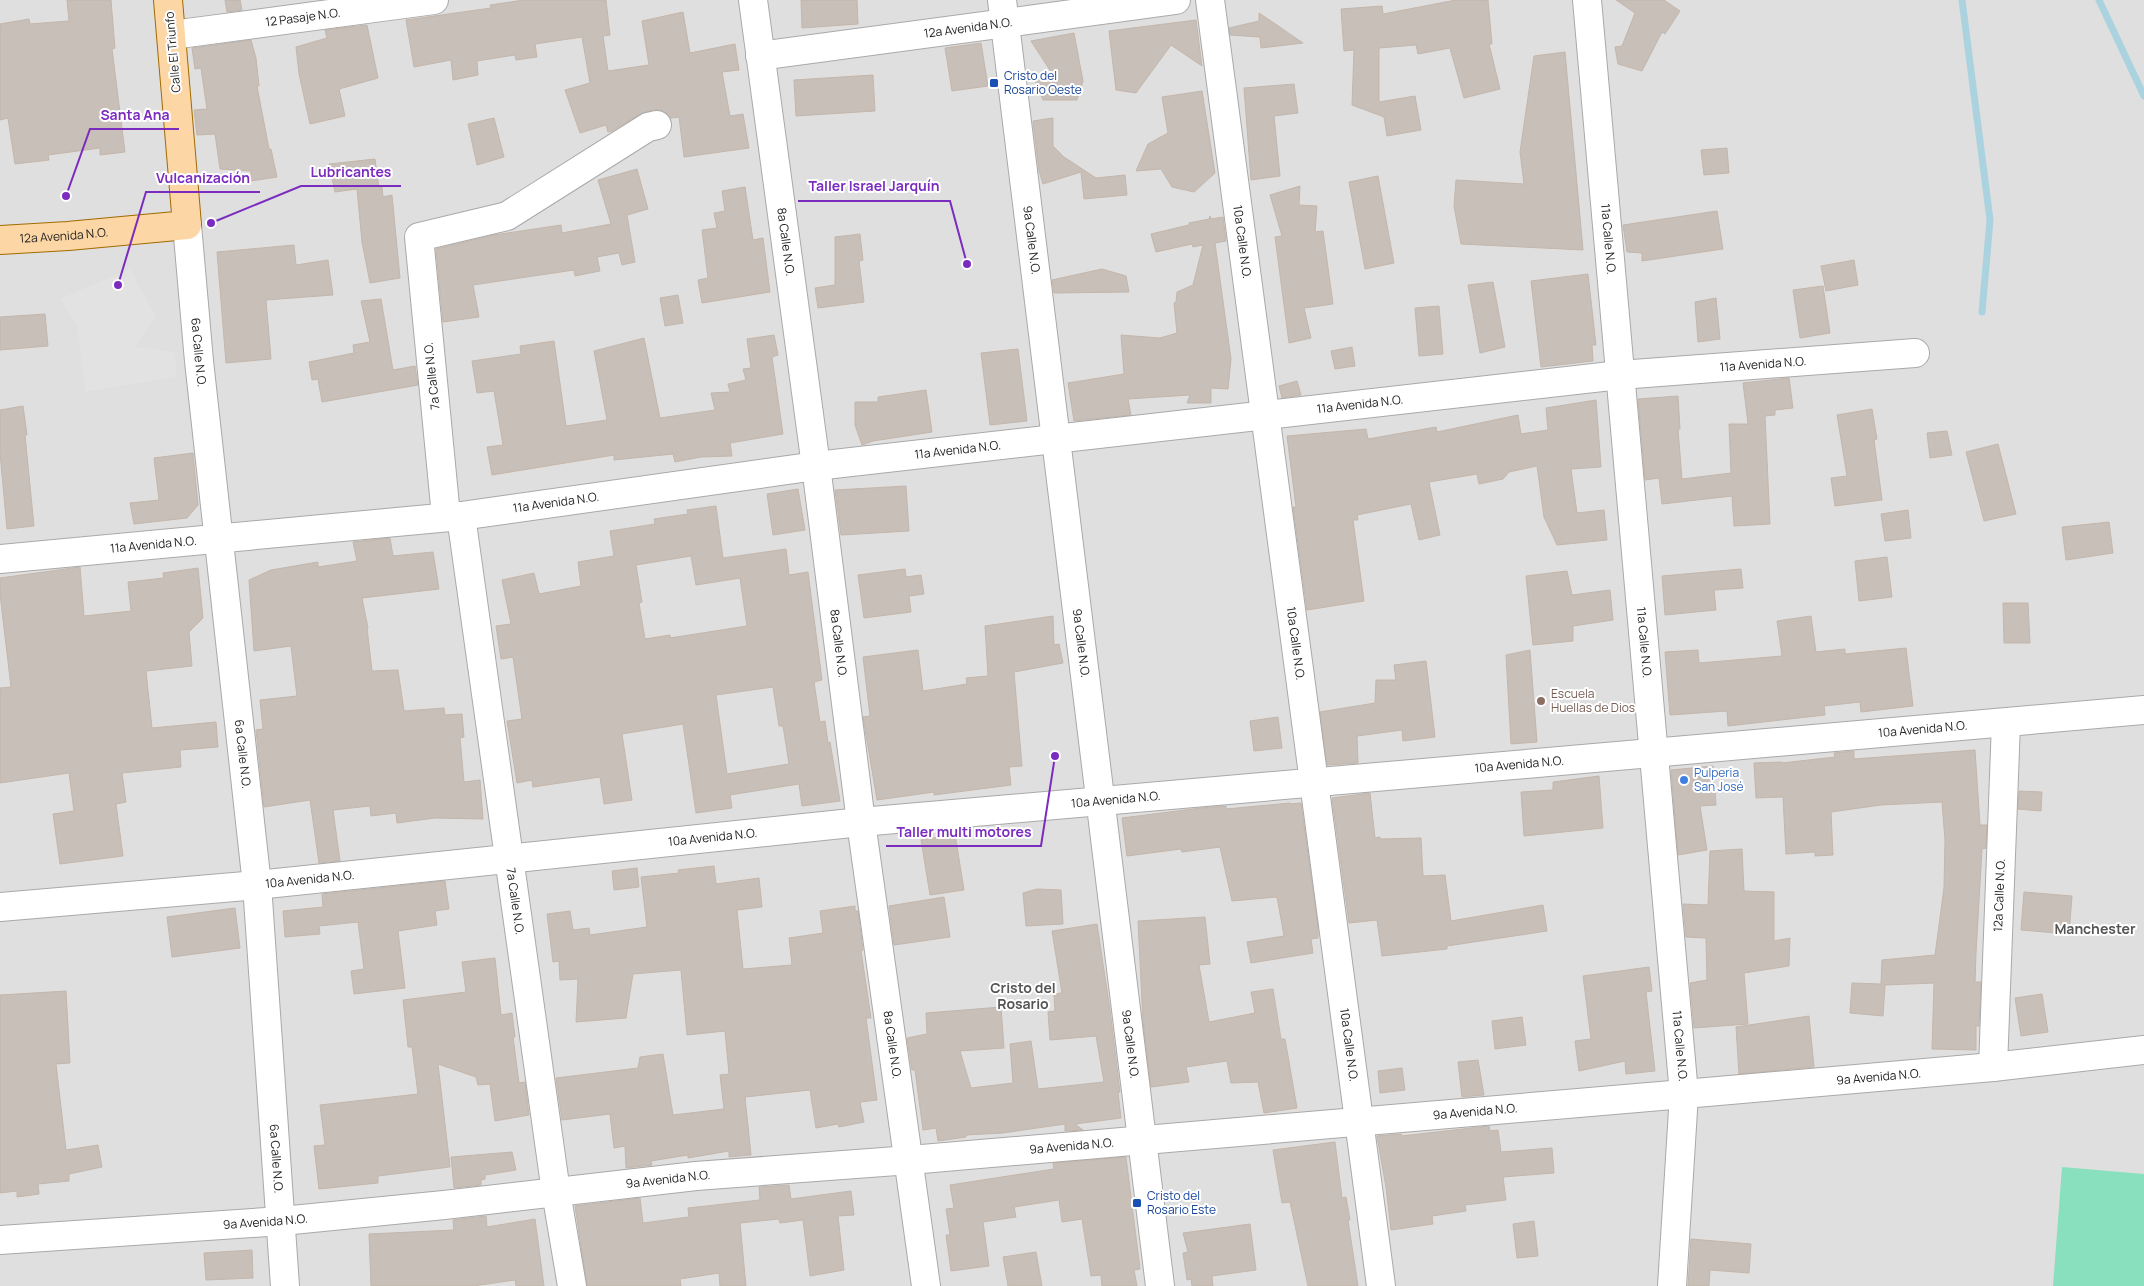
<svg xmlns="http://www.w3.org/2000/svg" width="2144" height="1286" viewBox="0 0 2144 1286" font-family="Manrope,sans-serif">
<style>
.residential{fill:#e0dfdf}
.pitch{fill:#88e0be}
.parking{fill:#e2e2e2}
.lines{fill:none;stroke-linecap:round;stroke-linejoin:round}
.stream{stroke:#aad3df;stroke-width:7}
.building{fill:#c7bfb8;stroke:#c4b6ab;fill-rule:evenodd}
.minor-casing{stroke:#a9a9a9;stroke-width:30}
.major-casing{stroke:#a06b00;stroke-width:30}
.minor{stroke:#fff;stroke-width:28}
.major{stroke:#fcd6a4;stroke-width:28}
.transit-dot{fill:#1a4fb4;stroke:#fff;stroke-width:2}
.education-dot{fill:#8d6e63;stroke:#fff;stroke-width:2}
.shop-dot{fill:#3f7fe0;stroke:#fff;stroke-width:2}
.labels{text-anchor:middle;stroke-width:4;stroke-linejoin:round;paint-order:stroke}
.street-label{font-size:12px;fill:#222;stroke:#fff}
.transit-label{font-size:12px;fill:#164399;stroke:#fff;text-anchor:start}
.education-label{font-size:12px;fill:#785e54;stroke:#fff;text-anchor:start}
.shop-label{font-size:12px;fill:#366cbe;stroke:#fff;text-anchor:start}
.neighbourhood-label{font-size:14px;font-weight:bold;fill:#555;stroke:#fff}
.leader{fill:none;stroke:#7b2cbf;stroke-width:2}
.callout-dot{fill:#7b2cbf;stroke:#fff;stroke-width:2}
.callout-label{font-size:14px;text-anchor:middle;font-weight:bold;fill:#7b2cbf;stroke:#fff;stroke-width:4;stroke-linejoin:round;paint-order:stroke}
</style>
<rect width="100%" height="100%" fill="#f2efe9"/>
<rect class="residential" x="0" y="0" width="2144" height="1286"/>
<polygon class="pitch" points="2062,1167 2144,1174 2144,1286 2053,1286"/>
<polygon class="parking" points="130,269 156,316 136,347 175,352 176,377 85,392 77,325 60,299"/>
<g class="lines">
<g class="stream">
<polyline points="1962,0 1990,220 1982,312"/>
<polyline points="2099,0 2144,96"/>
</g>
</g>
<g class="building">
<polygon points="67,0 111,0 115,48 112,49 125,152 100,155 100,148 48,155 49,160 15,164 8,118 0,120 0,24 29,19 30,24 69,21"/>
<polygon points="225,0 240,0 242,10 227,12"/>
<polygon points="524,0 606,0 610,35 603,36 608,71 649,65 642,21 683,12 690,53 735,44 739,70 722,72 730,116 743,114 749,148 684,157 679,117 670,118 661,110 654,110 640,114 612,131 608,132 606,125 580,133 565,90 590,83 582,37 535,44 537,57 516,60 515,55 477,61 478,75 453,80 451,60 414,67 406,20 491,8 490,5"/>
<polygon points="801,0 857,0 858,24 802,28"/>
<polygon points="1456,0 1488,0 1492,44 1489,44 1500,89 1464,98 1450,48 1418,54 1416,45 1379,48 1379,102 1415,96 1421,130 1387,136 1384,117 1352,105 1354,50 1344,51 1341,9 1382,6 1383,14"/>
<polygon points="1616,0 1664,0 1680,11 1665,34 1662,32 1642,71 1618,64 1615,47 1622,46 1635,13"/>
<polygon points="1259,13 1271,21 1303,43 1261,48 1260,37 1230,35 1229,28 1259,21"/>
<polygon points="1196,20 1202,66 1171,45 1136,93 1116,90 1109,31"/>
<polygon points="367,25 378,78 339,89 345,116 310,124 299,74 296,47 327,38 325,30"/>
<polygon points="1074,33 1083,81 1077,100 1043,100 1034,79 1055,78 1031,41"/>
<polygon points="251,40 256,58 259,86 257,86 269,149 271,149 277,177 251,181 251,171 220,169 215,134 197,135 194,110 207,109 201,68 195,69 192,48"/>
<polygon points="981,43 988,86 952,91 945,48"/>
<polygon points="1565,52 1583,250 1461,244 1454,206 1456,180 1524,184 1520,152 1534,56"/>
<polygon points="873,75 875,111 796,116 794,80"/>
<polygon points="1294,84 1298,113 1274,116 1280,176 1251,180 1244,88"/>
<polygon points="1202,91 1215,173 1194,192 1172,187 1161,169 1136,171 1148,144 1168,133 1162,97"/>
<polygon points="494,118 504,157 477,165 468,124"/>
<polygon points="1053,118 1053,146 1064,157 1096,178 1125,175 1127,195 1084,199 1081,172 1043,184 1039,171 1033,121"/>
<polygon points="1727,148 1729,173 1704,175 1701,150"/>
<polygon points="375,159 379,188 382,187 383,197 392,195 400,278 370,283 362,242 357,189 335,192 329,164"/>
<polygon points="637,169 648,209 627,215 635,262 622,265 619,253 597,257 600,271 575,276 574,270 473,285 479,317 443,322 436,249 494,235 561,225 562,233 611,224 598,180"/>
<polygon points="1378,176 1394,263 1365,269 1349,182"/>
<polygon points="1300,186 1299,205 1317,206 1315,232 1323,231 1333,304 1304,308 1311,338 1289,343 1275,237 1282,236 1270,195"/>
<polygon points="745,187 753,240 763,238 770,292 702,303 698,280 708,278 702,230 717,228 714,213 725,211 722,191"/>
<polygon points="1717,211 1723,249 1642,261 1642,253 1627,252 1623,225"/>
<polygon points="1210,216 1211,219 1223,217 1226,241 1215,243 1231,359 1228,389 1211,388 1211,403 1187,403 1190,395 1128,399 1131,415 1074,421 1068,383 1124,374 1121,335 1160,338 1177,333 1174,303 1176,302 1177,292 1193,285 1203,245 1193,247 1192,244 1156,252 1151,234 1189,225 1189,223 1209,219"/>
<polygon points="860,234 863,260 859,261 864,302 818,308 815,288 835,285 835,237"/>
<polygon points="294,245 296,265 328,260 333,295 266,300 271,359 226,363 217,252"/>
<polygon points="1854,260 1858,285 1826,291 1821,266"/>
<polygon points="1102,269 1126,276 1129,292 1054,293 1052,280"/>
<polygon points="1588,274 1596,345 1592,345 1593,361 1541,367 1531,281"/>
<polygon points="1493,282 1505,347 1480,353 1468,285"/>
<polygon points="1823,286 1830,333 1800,338 1793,290"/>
<polygon points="678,295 683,323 665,326 660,298"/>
<polygon points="1716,298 1720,339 1698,342 1695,302"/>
<polygon points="381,299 393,370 415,366 418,385 322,402 318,379 312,380 309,362 354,353 353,345 370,342 361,301"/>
<polygon points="1439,306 1443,354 1419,356 1415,308"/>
<polygon points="45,314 48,346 0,350 0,317"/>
<polygon points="774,335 778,355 772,357 783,434 730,443 732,456 701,457 675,462 673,454 614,460 614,455 492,475 487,447 503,445 494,391 477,393 472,361 521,354 520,346 554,341 566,426 607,420 594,351 644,338 660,418 715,410 711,393 730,392 728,384 746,380 743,369 751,368 747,339"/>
<polygon points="1352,347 1355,366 1335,369 1331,351"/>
<polygon points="1018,349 1027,421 990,425 981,353"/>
<polygon points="1789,378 1793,408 1775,410 1775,415 1765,416 1770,524 1734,526 1732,496 1662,504 1659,478 1645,480 1638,399 1678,396 1680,429 1678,429 1682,479 1731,473 1729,424 1748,424 1743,383"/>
<polygon points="1297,381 1301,395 1282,398 1279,386"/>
<polygon points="926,390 932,432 873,441 862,445 855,425 855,402 878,402 878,397"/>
<polygon points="1596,400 1601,467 1571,469 1577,513 1604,510 1607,540 1557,545 1544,517 1537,466 1509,472 1503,479 1479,484 1477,474 1429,482 1440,535 1419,540 1411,504 1357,515 1358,520 1353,520 1364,601 1307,610 1293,507 1296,507 1287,436 1366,429 1368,439 1436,427 1437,432 1518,415 1521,434 1548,430 1546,408"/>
<polygon points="23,406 27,435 25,435 34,526 7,529 0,453 0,410"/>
<polygon points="1872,409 1877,439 1874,440 1882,500 1835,506 1831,478 1847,476 1837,415"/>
<polygon points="1947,431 1952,455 1930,458 1927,433"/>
<polygon points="1998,444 2016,514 1984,521 1966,452"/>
<polygon points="193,453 198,505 187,518 134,524 130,503 159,500 154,458"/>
<polygon points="906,486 909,531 841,535 835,490"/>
<polygon points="798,489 805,530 773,535 767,494"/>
<path d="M716 506 723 558 786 549 789 575 808 572 822 680 814 682 820 722 825 721 828 743 830 742 840 801 802 806 799 784 730 795 732 808 696 813 683 724 622 734 632 800 604 804 600 777 533 787 532 780 517 783 507 721 522 719 513 657 501 659 496 626 511 624 502 580 534 573 539 594 581 586 578 562 614 556 610 531 655 524 654 519 688 514 687 510ZM691 556 696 585 740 578 747 626 670 638V635L645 639 639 603 642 602 636 565ZM773 687 779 726H783L789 764 727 774 716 695Z"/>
<polygon points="1908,510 1911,538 1885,541 1881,514"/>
<polygon points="2109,522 2113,553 2066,560 2062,527"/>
<polygon points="390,538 393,556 433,552 439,589 362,598 368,628 367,628 372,671 398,670 404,711 444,708 445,715 462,714 464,737 460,738 464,782 480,780 483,819 435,818 397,823 396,813 371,816 370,806 333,810 340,861 319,863 310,800 264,807 256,730 263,729 260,700 297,696 291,646 254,651 249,580 271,570 318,562 318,567 357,561 353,542"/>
<polygon points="1887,557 1892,597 1859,601 1855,561"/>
<polygon points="80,567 84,616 131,611 128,582 164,578 163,573 198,568 203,618 189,632 192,666 146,671 152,728 216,722 218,747 180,750 181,767 122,773 126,802 116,804 123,856 60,864 53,814 74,811 69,773 0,783 0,688 11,687 0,594 0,578"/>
<polygon points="905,569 906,577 921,575 924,594 909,596 911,612 864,618 858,575"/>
<polygon points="1741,569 1743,588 1714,590 1716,610 1665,615 1662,576"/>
<polygon points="1567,571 1572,595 1610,590 1613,620 1573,626 1573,641 1533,645 1526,576"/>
<polygon points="2003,603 2028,603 2030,643 2004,643"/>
<polygon points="1053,616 1054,645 1059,644 1063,663 1014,672 1022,766 1009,767 1011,785 934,795 934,792 877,800 863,717 870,716 863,657 918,650 923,691 967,684 966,678 988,676 985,626"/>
<polygon points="1811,616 1816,652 1845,649 1845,654 1906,648 1913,706 1861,712 1860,702 1824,706 1825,715 1728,726 1727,711 1670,715 1665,652 1698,650 1699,663 1782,656 1777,621"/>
<polygon points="1530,650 1537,742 1511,744 1506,655"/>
<polygon points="1426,661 1435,737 1403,741 1402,730 1357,736 1358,763 1327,765 1320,712 1375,703 1376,680 1396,680 1394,665"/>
<polygon points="1278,717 1282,748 1254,751 1250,721"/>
<polygon points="1975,750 1980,825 1987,825 1986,848 1982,849 1976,953 1975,982 1981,982 1979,1026 1976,1026 1976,1050 1932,1049 1934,983 1885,985 1883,1016 1850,1013 1852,983 1881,984 1882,960 1935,955 1944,888 1945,840 1942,802 1881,805 1831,812 1833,855 1815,856 1815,852 1786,854 1783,797 1756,798 1754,763 1782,762 1782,763 1835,757 1834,753 1854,751 1854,759"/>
<polygon points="1713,766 1716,805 1700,806 1707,850 1678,855 1671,770"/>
<polygon points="1599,776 1603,828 1524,836 1521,792 1553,790 1553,782"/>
<polygon points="2019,791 2042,792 2041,811 2018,809"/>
<polygon points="1370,793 1375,838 1380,837 1380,839 1421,838 1423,876 1445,875 1451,921 1543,905 1547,931 1447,946 1447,949 1382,956 1377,920 1349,923 1332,798"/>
<polygon points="1290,803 1290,804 1301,803 1318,927 1318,938 1311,939 1313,953 1251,963 1247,942 1284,936 1277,897 1232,901 1220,847 1182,852 1181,849 1127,856 1122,818 1201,808 1226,806 1226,809"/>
<polygon points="955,834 964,890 930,895 921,840"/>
<polygon points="1742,849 1744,891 1774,892 1774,941 1790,938 1789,966 1744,973 1748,1024 1694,1028 1690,983 1707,980 1706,938 1686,937 1683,904 1708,905 1710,851"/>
<polygon points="714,866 716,884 759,878 762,907 737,910 743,969 792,965 789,938 823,933 820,911 855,906 855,911 858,911 863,950 861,951 871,1018 866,1018 877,1100 860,1102 864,1122 839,1127 838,1124 816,1128 810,1090 745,1097 751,1155 729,1157 729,1151 688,1158 688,1155 651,1161 652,1165 626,1168 625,1146 614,1148 610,1114 562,1120 556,1078 638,1068 640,1057 663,1054 673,1115 724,1109 720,1075 729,1074 725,1031 687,1035 681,970 633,974 626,1018 576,1022 578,979 560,980 559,961 553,962 547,914 570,911 573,930 589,928 590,935 647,927 641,877 679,873 678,870"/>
<polygon points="637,868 639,887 614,890 612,871"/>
<polygon points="445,881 449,909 435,911 437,925 398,931 405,988 354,994 351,971 364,969 358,922 319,926 320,934 285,937 283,911 323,907 322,894"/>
<polygon points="1037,889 1061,890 1063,924 1026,926 1023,893"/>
<polygon points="2024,892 2072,896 2069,934 2021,930"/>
<polygon points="944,897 950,937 894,945 889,906"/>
<polygon points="235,908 240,948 172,957 167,917"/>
<polygon points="1205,917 1210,964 1199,965 1209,1022 1255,1013 1251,992 1273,989 1281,1039 1285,1039 1297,1108 1264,1113 1258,1082 1231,1083 1227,1061 1186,1067 1189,1082 1151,1087 1143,1021 1138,921"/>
<polygon points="1097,924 1110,1010 1120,1092 1118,1092 1121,1118 1075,1124 1083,1130 1065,1131 1065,1124 1003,1133 966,1135 966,1137 938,1141 936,1128 923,1130 915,1070 912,1070 907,1038 927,1034 926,1013 1001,1007 1004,1048 960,1051 971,1088 1013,1083 1010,1044 1031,1041 1038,1089 1104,1082 1096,1036 1050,1040 1048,1012 1055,1011 1054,994 1062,993 1052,931"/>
<polygon points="495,958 501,1015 512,1013 515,1037 513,1037 519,1083 525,1082 529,1115 495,1121 490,1084 478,1085 476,1077 438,1064 450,1167 378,1176 378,1183 319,1189 314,1146 325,1145 320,1105 418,1094 412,1047 408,1047 403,1000 466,992 462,962"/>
<polygon points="1649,967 1652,991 1646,992 1655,1071 1626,1074 1625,1061 1579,1071 1575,1041 1591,1039 1583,976"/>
<polygon points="66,991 70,1063 56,1064 66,1150 98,1145 102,1167 69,1174 69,1181 38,1184 39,1194 17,1197 17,1191 0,1193 0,995"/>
<polygon points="2042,994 2048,1032 2021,1036 2015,998"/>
<polygon points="1809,1016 1814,1067 1739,1074 1736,1027"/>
<polygon points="1522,1017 1526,1045 1495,1049 1492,1021"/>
<polygon points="1478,1060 1484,1095 1462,1097 1458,1062"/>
<polygon points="1402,1068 1405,1090 1380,1093 1378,1071"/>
<polygon points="1489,1126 1490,1131 1498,1130 1501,1152 1552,1148 1554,1173 1503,1177 1506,1200 1465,1205 1466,1211 1432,1216 1433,1224 1391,1230 1386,1187 1377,1136 1401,1134 1402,1136"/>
<polygon points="1335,1142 1342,1198 1346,1197 1350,1220 1348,1220 1358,1286 1308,1286 1290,1202 1282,1203 1273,1150"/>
<polygon points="512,1152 516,1170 485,1175 485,1179 481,1180 481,1185 454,1188 451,1157"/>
<polygon points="1126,1157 1140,1269 1134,1270 1137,1286 1102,1286 1101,1275 1091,1276 1082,1219 1062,1222 1059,1200 1014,1207 1016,1217 983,1222 989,1266 951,1271 946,1235 950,1235 946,1209 954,1208 950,1185 1054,1169 1053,1163"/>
<polygon points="789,1185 791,1199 851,1191 854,1215 838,1216 844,1270 810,1276 803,1220 780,1223 779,1219 740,1223 746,1286 720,1286 719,1273 680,1279 681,1286 587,1286 575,1206 640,1198 643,1223 689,1217 688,1208 760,1200 759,1187"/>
<polygon points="486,1216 487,1227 535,1219 544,1286 516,1286 515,1280 473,1286 371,1286 369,1234 454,1230 453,1220"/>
<polygon points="1534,1221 1538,1256 1517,1258 1513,1224"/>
<polygon points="1250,1224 1256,1270 1212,1276 1213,1286 1192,1286 1191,1279 1187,1280 1183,1253 1188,1252 1183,1233"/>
<polygon points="1691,1239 1751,1244 1749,1273 1710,1270 1709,1286 1688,1286"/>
<polygon points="252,1250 253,1278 206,1280 204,1253"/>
<polygon points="1036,1252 1042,1286 1008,1286 1003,1257"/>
</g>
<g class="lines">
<defs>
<g id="minor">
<path id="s1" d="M753 0 816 466 861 822 926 1286"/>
<path id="s2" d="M1002 0 1160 1286"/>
<path id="s3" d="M1210 0 1381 1286"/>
<path id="s4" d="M1587 0 1684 1094 1672 1286"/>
<path id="s5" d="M172 35 434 0"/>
<path id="s6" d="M760 56 1176 0"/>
<path id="s7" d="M187 225 199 361 257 885 285 1286"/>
<polyline points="446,516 419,237 507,216 648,127 657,125"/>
<path id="s8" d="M461 516 556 1192 572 1286"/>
<path id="s9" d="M0 559 461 516 816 466 1620 375 1915 353"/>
<path id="s10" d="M0 907 257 885 861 822 2144 710"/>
<path id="s11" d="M1993 1067 2006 723"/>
<path id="s12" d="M0 1240 282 1221 444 1205 696 1176 910 1160 1684 1094 1993 1067 2144 1050"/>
</g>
<g id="major">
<path id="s13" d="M0 240 68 236 187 225 168 0"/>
</g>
</defs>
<use href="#minor" class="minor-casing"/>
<use href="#major" class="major-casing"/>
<use href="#minor" class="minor"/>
<use href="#major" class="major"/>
</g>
<g class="transit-dot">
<rect x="989" y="78" width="10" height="10" rx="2.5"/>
<rect x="1132" y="1198" width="10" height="10" rx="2.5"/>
</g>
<circle class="education-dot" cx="1541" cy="701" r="5"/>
<circle class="shop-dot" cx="1684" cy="780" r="5"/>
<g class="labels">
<g class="street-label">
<text dy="4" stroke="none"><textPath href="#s5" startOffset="132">12 Pasaje N.O.</textPath></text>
<text dy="4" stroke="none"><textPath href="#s6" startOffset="210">12a Avenida N.O.</textPath></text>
<text transform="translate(173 52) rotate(-95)" y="4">Calle El Triunfo</text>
<text dy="4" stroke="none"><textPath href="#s13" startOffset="64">12a Avenida N.O.</textPath></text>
<text dy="4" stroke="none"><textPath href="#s4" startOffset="240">11a Calle N.O.</textPath></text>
<text dy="4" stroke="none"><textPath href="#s2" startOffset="242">9a Calle N.O.</textPath></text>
<text dy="4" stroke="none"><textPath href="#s1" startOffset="244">8a Calle N.O.</textPath></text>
<text dy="4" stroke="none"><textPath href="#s3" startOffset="244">10a Calle N.O.</textPath></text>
<text dy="4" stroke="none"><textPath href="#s7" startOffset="128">6a Calle N.O.</textPath></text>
<text dy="4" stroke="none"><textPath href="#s9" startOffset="1774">11a Avenida N.O.</textPath></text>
<text transform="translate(432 376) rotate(-96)" y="4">7a Calle N.O.</text>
<text dy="4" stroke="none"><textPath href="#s9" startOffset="1369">11a Avenida N.O.</textPath></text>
<text dy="4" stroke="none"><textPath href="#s9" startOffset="964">11a Avenida N.O.</textPath></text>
<text dy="4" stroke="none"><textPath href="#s9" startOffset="559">11a Avenida N.O.</textPath></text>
<text dy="4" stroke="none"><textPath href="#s9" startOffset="154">11a Avenida N.O.</textPath></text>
<text dy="4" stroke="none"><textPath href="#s1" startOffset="649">8a Calle N.O.</textPath></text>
<text dy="4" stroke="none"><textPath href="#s2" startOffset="648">9a Calle N.O.</textPath></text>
<text dy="4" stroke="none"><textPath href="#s3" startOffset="649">10a Calle N.O.</textPath></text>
<text dy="4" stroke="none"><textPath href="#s4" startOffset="645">11a Calle N.O.</textPath></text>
<text dy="4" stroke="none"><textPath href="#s10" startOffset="1931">10a Avenida N.O.</textPath></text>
<text dy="4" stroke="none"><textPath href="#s7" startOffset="532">6a Calle N.O.</textPath></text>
<text dy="4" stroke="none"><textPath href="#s10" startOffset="1526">10a Avenida N.O.</textPath></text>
<text dy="4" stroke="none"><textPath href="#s10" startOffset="1121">10a Avenida N.O.</textPath></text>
<text dy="4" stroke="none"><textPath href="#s10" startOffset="716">10a Avenida N.O.</textPath></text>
<text dy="4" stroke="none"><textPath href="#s10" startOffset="311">10a Avenida N.O.</textPath></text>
<text dy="4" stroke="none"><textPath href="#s11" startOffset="172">12a Calle N.O.</textPath></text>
<text dy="4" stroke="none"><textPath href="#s8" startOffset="389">7a Calle N.O.</textPath></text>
<text dy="4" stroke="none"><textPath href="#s1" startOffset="1054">8a Calle N.O.</textPath></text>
<text dy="4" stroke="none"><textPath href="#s3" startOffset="1054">10a Calle N.O.</textPath></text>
<text dy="4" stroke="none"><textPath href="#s2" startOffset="1052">9a Calle N.O.</textPath></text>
<text dy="4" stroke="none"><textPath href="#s4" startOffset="1050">11a Calle N.O.</textPath></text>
<text dy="4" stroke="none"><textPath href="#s12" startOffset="1886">9a Avenida N.O.</textPath></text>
<text dy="4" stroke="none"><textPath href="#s12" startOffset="1481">9a Avenida N.O.</textPath></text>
<text dy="4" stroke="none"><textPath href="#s12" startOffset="1076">9a Avenida N.O.</textPath></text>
<text dy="4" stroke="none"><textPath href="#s7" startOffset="938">6a Calle N.O.</textPath></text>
<text dy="4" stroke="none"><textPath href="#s12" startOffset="671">9a Avenida N.O.</textPath></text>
<text dy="4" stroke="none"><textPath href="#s12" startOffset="266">9a Avenida N.O.</textPath></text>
</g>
<g class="transit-label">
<text x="1004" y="80">Cristo del<tspan x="1004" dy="14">Rosario Oeste</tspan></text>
<text x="1147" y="1200">Cristo del<tspan x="1147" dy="14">Rosario Este</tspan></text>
</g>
<g class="education-label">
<text x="1551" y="698">Escuela<tspan x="1551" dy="14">Huellas de Dios</tspan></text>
</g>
<g class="shop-label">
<text x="1694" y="777">Pulperia<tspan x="1694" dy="14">San José</tspan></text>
</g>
<g class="neighbourhood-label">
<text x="2095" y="934">Manchester</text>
<text x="1023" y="993">Cristo del<tspan x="1023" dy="16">Rosario</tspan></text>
</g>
</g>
<path class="leader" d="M66 196L90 129H179M211 223L301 186H401M118 285L146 192H260M967 264L950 201H798M1055 756L1041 846H886"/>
<g class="callout-dot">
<circle cx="66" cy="196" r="5"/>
<circle cx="211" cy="223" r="5"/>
<circle cx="118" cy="285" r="5"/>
<circle cx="967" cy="264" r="5"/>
<circle cx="1055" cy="756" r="5"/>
</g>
<g class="callout-label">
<text x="135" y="120">Santa Ana</text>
<text x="351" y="177">Lubricantes</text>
<text x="203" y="183">Vulcanización</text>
<text x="874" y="191">Taller Israel Jarquín</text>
<text x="964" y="837">Taller multi motores</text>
</g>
</svg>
